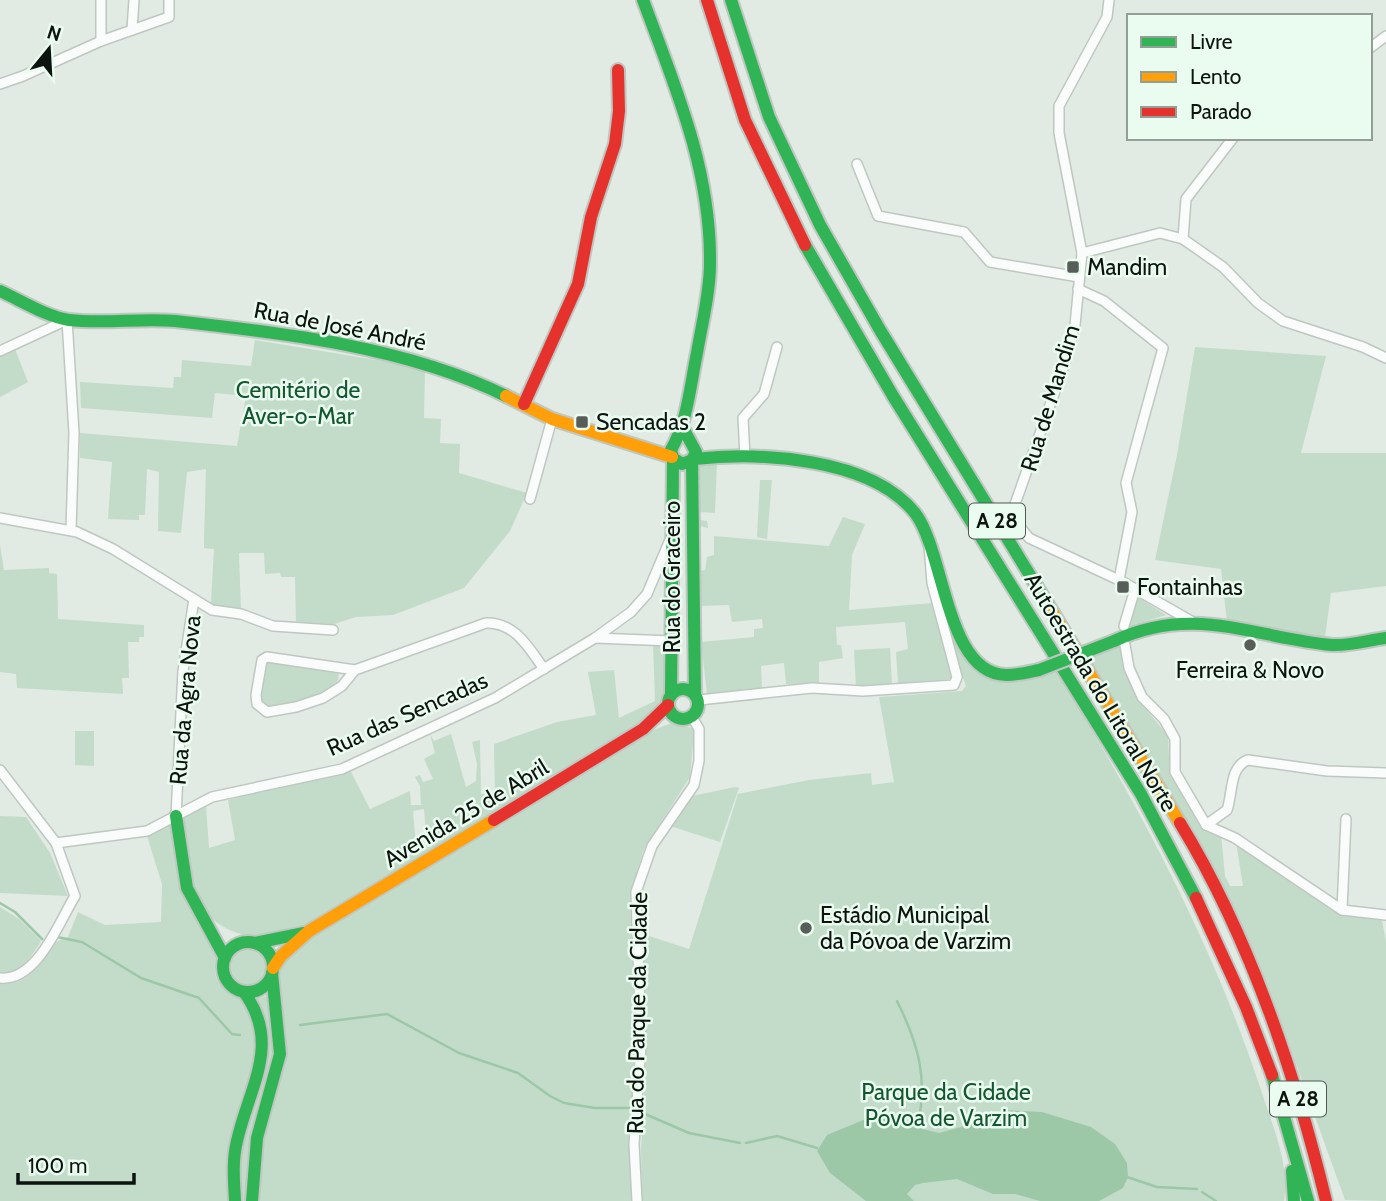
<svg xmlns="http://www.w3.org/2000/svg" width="1386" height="1201" viewBox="0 0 1386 1201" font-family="Cabin,sans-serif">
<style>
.green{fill:#c3dcc9;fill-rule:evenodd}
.water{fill:#9cc8a8}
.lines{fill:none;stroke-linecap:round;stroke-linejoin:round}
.stream{stroke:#9cc8a8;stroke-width:2.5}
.street-casing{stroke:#bfc7c1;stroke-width:12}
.fast-casing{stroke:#bfc7c1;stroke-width:16}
.slow-casing{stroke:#bfc7c1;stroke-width:16}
.jam-casing{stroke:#bfc7c1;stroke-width:16}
.street{stroke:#fafcfb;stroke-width:9}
.fast{stroke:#30b455;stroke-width:12}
.slow{stroke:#ff9f0a;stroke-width:12}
.jam{stroke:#e5322d;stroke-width:12}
.fast-bridge-casing{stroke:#bfc7c1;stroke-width:16;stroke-linecap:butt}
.fast-bridge{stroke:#30b455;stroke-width:12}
.poi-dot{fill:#575e59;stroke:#eafcef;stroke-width:2.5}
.labels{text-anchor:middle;stroke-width:5;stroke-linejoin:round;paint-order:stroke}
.shield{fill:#eafcef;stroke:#4f5952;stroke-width:2}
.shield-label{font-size:21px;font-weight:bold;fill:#0d130e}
.poi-label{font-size:23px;fill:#0d130e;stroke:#eafcef;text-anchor:start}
.street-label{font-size:23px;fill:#0d130e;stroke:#eafcef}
.park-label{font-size:23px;fill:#135630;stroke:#eafcef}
</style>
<rect width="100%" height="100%" fill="#e1eae3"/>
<g class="green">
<polygon points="255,340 425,368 424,418 441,419 440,443 460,444 459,473 527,493 510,531 464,588 393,615 356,617 328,626 296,625 295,577 281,577 280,573 265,574 264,553 239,553 241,610 213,607 211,603 214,549 204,548 204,541 206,469 187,472 181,533 158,531 159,472 147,469 145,515 139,515 139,520 108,519 112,462 80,458 80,433 237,446 246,396 215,393 212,418 81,408 80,382 173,388 174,377 181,377 182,360 251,366"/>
<polygon points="1195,347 1326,356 1301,453 1386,453 1386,586 1331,593 1325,637 1227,622 1221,569 1155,560 1177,455"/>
<polygon points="15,349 28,382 0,397 0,354"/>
<polygon points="717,461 715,513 700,512 700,520 707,521 708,528 696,525 699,466"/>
<polygon points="760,480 772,480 767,539 757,537"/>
<polygon points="843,517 865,524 852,555 849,610 933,603 952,679 898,683 896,652 908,649 905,622 836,627 837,645 841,645 843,658 819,662 819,683 786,684 784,663 761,666 762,688 707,694 701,642 754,637 754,629 763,628 762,619 732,622 729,605 700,606 700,571 705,570 707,557 714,555 714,536 829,546"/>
<polygon points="0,545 4,570 49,568 49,573 57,574 58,619 144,625 144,637 139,637 139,642 128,642 129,678 122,678 123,694 17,688 16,674 0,672"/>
<path d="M934 570C946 609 954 685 1009 682 1025 682 1041 675 1056 670 1139 806 1212 941 1262 1093 1273 1126 1290 1166 1284 1201H642L641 1151 646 1060 643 934 689 949 738 794 809 780 871 773 872 785 894 782 879 697 962 691 966 686C952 648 942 610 934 570Z"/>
<polygon points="1136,596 1166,615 1126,627"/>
<polygon points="1120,641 1123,662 1140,702 1168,736 1169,757 1175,781 1199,825 1221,834 1225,876 1230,886 1243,886 1236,842 1333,910 1382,920 1386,942 1386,1201 1345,1200 1267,983 1089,657"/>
<path d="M653 644 669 645 668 689 652 717 291 933C246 942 213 934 192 889 183 869 184 839 181 818L206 806 209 848 235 840 228 800 350 770 370 809 410 791 411 805H421L420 786 415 777 420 775 423 782 433 779 424 759 435 753 430 734 434 741 451 734 466 787 476 781 477 764 472 742 480 740 481 794H495L494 744 557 722 596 715 588 672 614 670 619 718 655 701ZM424 809 427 845 416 847 413 811Z"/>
<polygon points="890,648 892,684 856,686 854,650"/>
<path d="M269 661 338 672C345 696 285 706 267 707L260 698 264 666Z"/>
<polygon points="672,723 692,728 694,733 690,777 644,849 630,894 635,1037 630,1141 633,1201 257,1201 256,1163 282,1072 279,977 283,960 293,949 645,733"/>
<polygon points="75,731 94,731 94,766 75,765"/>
<polygon points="735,787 739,788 720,842 670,826 692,796"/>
<polygon points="0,816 26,817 50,853 68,896 0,893"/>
<path d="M173 822 182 893 218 953C206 987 230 989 249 1005L260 1039 231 1201H0V984C44 985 35 946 68 937L78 912 105 925 161 922 162 884 147 836Z"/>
<path d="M0 907 19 919 41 941C31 957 21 974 0 974Z"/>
<circle cx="249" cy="967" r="18"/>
<polygon points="268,995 276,1054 248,1201 240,1201 237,1172 268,1025 257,999"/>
</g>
<polygon class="water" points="1004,1110 1042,1112 1091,1127 1115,1144 1127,1163 1128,1177 1123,1188 1099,1201 1040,1201 1015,1194 993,1194 957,1179 923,1183 915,1185 907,1194 914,1201 866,1201 830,1173 817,1151 827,1135 880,1113 896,1115 919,1128 939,1133 972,1124"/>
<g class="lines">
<g class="stream">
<polyline points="0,903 15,912 42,939"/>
<polyline points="57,937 82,942 141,978 199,998 232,1034 240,1035"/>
<path d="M897 1001C918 1043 929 1080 917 1127"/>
<polyline points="300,1025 387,1014 459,1053 518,1073 550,1096 564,1103 595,1108 631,1108"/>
<polyline points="645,1114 689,1133 740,1143"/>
<polyline points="746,1143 777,1136 817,1148"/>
<polyline points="1127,1177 1157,1187 1197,1189"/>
<polyline points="1202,1192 1216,1201"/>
</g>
<defs>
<g id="street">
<polyline points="1109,0 1107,17 1059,106 1059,133 1082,253 1075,325 1066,360 1014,507 1017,523 1029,538 1123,582 1191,621"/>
<polyline points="132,30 134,0"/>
<polyline points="101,41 101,0"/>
<polyline points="1370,48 1386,36"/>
<polyline points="0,84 23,76 101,41 169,17 169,0"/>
<polyline points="857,164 878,216 964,232 990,262 1079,277"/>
<polyline points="1183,239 1186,199 1233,138"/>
<polyline points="1082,253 1160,233 1183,239 1223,267 1258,303 1283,321 1363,347 1386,358"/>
<polyline points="1078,289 1104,301 1163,348 1126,483 1132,512 1119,580"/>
<polyline points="0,351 67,320 74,433 71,530"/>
<polyline points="745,457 743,418 764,394 777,347"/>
<polyline points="530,499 552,419"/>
<polyline points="0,518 77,532 113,549 194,599 183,671 176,816"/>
<polyline points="194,599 212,610 241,614 273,626 333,630"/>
<polyline points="1124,626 1135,589"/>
<polyline points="595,638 672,641"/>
<polyline points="1125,645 1129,668 1142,697 1164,719 1175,739 1175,772 1206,825 1235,838 1342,910 1386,915"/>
<path d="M355 670 267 657 262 660 256 695 257 704 267 712 296 707 323 698 342 686 355 670 486 623C515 622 529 648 544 669"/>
<polyline points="699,700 812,688 863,691 954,685 957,677 932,583 929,546"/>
<path d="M0 770 56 843 75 896C59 922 37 982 0 978"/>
<path d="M1206 825 1227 810C1233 793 1229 767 1248 760L1327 771 1386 773"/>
<polyline points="56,843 147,831 212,797 342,769 495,698 595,638 631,612 647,594 669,542"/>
<polyline points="1342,910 1346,819"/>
<polyline points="637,1201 634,1144 641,1045 636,892 652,846 694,785 699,761 699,729 692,717"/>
</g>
<g id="fast">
<path d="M643 0C675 86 711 169 710 263 710 293 702 323 697 353 690 386 688 420 671 450L673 458 682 464 692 460 696 452 683 428"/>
<polyline points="731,0 769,117 820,225 880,330 1053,613"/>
<polyline points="805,245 893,396 1141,794 1196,898"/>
<path d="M0 291C20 300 47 317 69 320 104 324 140 318 175 321 285 333 407 347 506 396"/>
<path d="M694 459C759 452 870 457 915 513 945 552 946 676 1007 675 1018 675 1029 672 1039 670"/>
<polyline points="692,460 695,694"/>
<path d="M1114 641C1194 604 1251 637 1332 645 1349 646 1369 640 1386 638"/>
<circle cx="683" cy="704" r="15"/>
<polyline points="671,695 673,458"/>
<polyline points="176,816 187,888 225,958"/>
<circle cx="248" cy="967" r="25"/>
<polyline points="255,943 304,933"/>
<polyline points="1272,1075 1308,1201"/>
<polyline points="1292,1171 1294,1201"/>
<path d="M235 1201C234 1181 232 1161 237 1141 249 1087 282 1044 244 992"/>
<polyline points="252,1201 257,1138 280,1054 272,973"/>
</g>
<g id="slow">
<polyline points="506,396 552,419 672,457"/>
<polyline points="1053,613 1180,823"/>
<polyline points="273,968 281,956 309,931 494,820"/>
</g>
<g id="jam">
<polyline points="707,0 745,120 805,245"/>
<polyline points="524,404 578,284 591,217 615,144 619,111 618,70"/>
<polyline points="494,820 643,729 668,705"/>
<path d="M1180 823C1249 936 1295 1073 1326 1201"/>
<polyline points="1196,898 1246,1007 1272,1075"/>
</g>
</defs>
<use href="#street" class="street-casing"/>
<use href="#fast" class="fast-casing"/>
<use href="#slow" class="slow-casing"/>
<use href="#jam" class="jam-casing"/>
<use href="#street" class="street"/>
<use href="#fast" class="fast"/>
<use href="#slow" class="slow"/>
<use href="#jam" class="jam"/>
<defs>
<polyline id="fast-bridge" points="1039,670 1114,641"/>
</defs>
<use href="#fast-bridge" class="fast-bridge-casing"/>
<use href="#fast-bridge" class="fast-bridge"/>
</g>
<g class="poi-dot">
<rect x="1066" y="260" width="14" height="14" rx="3.5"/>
<rect x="575" y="415" width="14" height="14" rx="3.5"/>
<rect x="1116" y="580" width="14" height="14" rx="3.5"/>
<circle cx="1250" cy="645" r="7"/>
<circle cx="806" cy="928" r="7"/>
</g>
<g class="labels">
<g class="shield">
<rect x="969" y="503.5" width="56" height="35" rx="5"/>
<rect x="1270" y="1081.5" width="56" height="35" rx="5"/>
</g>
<g class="shield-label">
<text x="997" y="528">A 28</text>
<text x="1298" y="1106">A 28</text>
</g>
<g class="poi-label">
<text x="1087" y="275">Mandim</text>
<text x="596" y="430">Sencadas 2</text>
<text x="1137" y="595">Fontainhas</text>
<text x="1250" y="678" text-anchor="middle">Ferreira &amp; Novo</text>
<text x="820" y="923">Estádio Municipal<tspan x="820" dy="26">da Póvoa de Varzim</tspan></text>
</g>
<g class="street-label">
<text transform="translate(340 326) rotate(11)" y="8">Rua de José André</text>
<text transform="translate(1050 398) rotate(-73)" y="8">Rua de Mandim</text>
<text transform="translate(672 577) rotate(-90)" y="8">Rua do Graceiro</text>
<text transform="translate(1101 692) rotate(59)" y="8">Autoestrada do Litoral Norte</text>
<text transform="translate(185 700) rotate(-85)" y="8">Rua da Agra Nova</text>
<text transform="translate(407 714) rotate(-24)" y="8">Rua das Sencadas</text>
<text transform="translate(466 813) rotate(-31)" y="8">Avenida 25 de Abril</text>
<text transform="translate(637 1013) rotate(-89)" y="8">Rua do Parque da Cidade</text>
</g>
<g class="park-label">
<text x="298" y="398">Cemitério de<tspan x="298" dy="26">Aver-o-Mar</tspan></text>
<text x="946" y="1100">Parque da Cidade<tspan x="946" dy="26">Póvoa de Varzim</tspan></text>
</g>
</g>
<rect x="1127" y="14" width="245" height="126" fill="#eafcef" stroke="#929f95" stroke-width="2"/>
<rect x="1141" y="37" width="35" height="10" fill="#30b455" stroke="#929f95" stroke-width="2"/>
<text x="1190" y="49" font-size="21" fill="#0d130e">Livre</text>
<rect x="1141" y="72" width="35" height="10" fill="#ff9f0a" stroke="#929f95" stroke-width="2"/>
<text x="1190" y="84" font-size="21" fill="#0d130e">Lento</text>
<rect x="1141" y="107" width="35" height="10" fill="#e5322d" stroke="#929f95" stroke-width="2"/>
<text x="1190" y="119" font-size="21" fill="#0d130e">Parado</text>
<g transform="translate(49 49) rotate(18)" stroke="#eafcef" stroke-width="5" paint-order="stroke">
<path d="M0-5L12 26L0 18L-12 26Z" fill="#0d130e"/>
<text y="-10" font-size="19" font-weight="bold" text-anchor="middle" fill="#0d130e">N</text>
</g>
<path d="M18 1173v10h116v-10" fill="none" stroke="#0d130e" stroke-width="3.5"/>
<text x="28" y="1173" font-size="21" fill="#0d130e" stroke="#eafcef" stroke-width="5" paint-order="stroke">100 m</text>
</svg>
